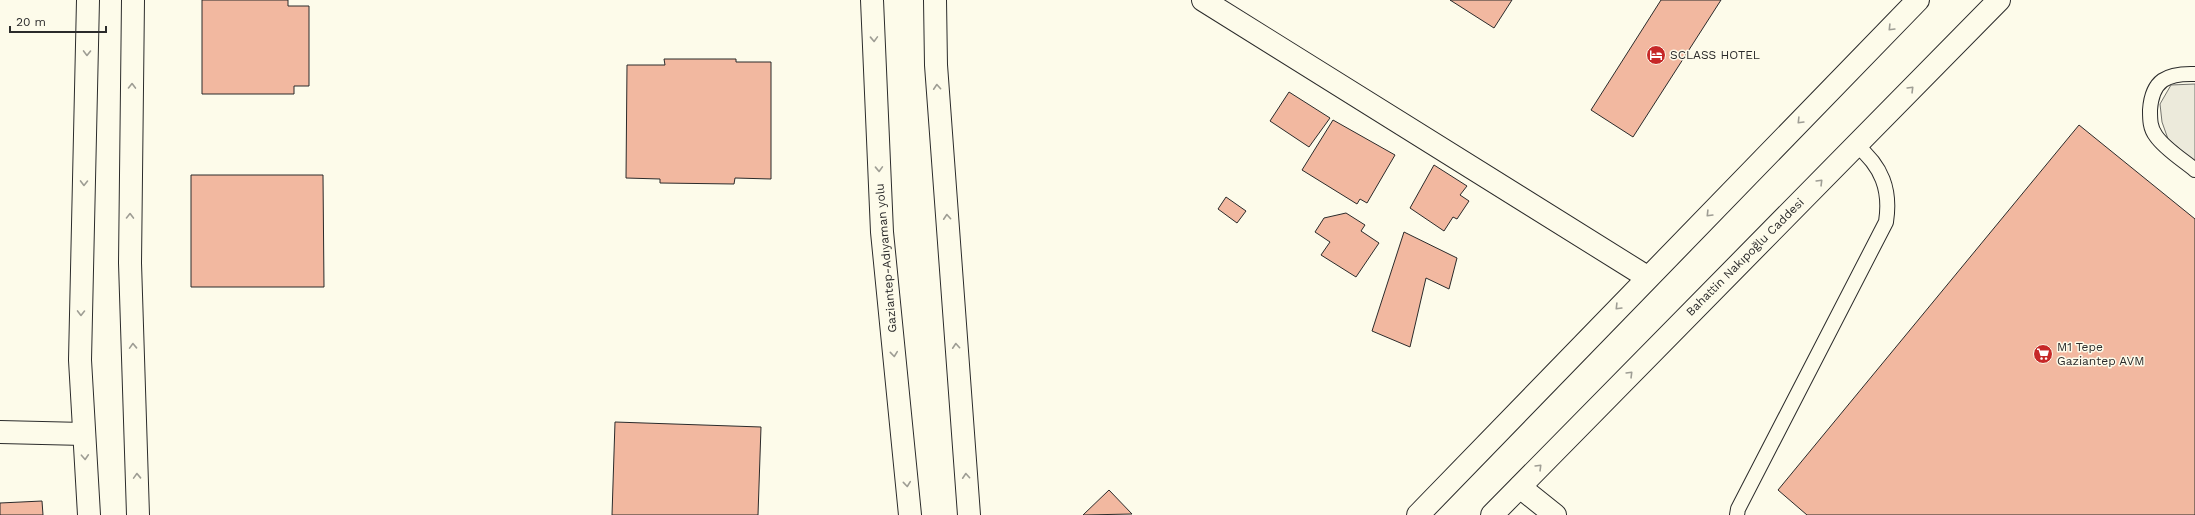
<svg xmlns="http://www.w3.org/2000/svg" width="2195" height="515" viewBox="0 0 2195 515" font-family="'Work Sans',sans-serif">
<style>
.parking{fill:#eceadb;stroke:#74746e}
.building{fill:#f2b8a0;stroke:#2b2b2b}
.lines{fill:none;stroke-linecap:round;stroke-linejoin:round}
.lane-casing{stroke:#2b2b2b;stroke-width:16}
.street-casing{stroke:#2b2b2b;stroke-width:24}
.secondary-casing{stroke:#2b2b2b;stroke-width:24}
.primary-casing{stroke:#2b2b2b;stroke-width:24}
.highway-casing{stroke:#2b2b2b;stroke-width:24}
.lane{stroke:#fdfbea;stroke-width:14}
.street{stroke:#fdfbea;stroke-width:22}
.secondary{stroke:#fdfbea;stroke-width:22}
.primary{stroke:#fdfbea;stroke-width:22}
.highway{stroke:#fdfbea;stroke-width:22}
.oneway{stroke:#9e9d94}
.labels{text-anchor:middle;stroke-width:3;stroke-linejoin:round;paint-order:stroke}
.poi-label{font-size:12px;fill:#2b2b2b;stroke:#fdfbea;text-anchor:start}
.street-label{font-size:12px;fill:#2b2b2b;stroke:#fdfbea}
</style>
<rect width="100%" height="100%" fill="#fdfbea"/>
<polygon class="parking" points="2195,84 2195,162 2168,139 2162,122 2160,104 2171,85"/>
<g class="building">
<polygon points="202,0 288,0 288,6 309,6 309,86 294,86 294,94 202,94"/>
<polygon points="1450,0 1512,0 1494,28"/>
<polygon points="1661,0 1721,0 1633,137 1591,110"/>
<polygon points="664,59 736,59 736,62 771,62 771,179 735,178 734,184 660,183 660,179 626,178 627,65 665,65"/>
<polygon points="1289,92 1330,118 1309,147 1270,121"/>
<polygon points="1333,120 1395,155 1367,203 1360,199 1357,204 1302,170"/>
<polygon points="2079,125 2195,219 2195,515 1807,515 1778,490"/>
<polygon points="1434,165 1467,186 1460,195 1469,201 1457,219 1453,217 1444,231 1410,208"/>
<polygon points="191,175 323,175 324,287 191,287"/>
<polygon points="1226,197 1246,211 1237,223 1218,209"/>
<polygon points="1346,213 1365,225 1361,231 1379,243 1356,277 1321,255 1330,242 1315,232 1324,218"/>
<polygon points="1404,232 1457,258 1449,289 1426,278 1410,347 1372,331"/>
<polygon points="615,422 761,427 758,515 612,515"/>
<polygon points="1109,490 1132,514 1083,515"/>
<polygon points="42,501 43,515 0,515 0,503"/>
</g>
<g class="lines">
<defs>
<g id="lane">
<path d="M2195 74C2167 73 2152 80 2150 110 2150 120 2150 128 2156 136 2165 149 2183 160 2195 170"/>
<path d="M1737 515 1738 509 1886 222C1891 190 1882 166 1856 145"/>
</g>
<g id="street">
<polyline points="88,0 80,360 89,515"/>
<polyline points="133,0 130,263 138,515"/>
<polyline points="1203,0 1647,277"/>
<polyline points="0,432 84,434"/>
</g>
<polyline id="secondary" points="1520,487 1555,515"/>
<g id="primary">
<polyline points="1418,515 1918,0"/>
<polyline points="1492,515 1999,0"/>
</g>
<g id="highway">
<polyline points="872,0 882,232 910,515"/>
<polyline points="935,0 936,65 969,515"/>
</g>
</defs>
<use href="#lane" class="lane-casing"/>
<use href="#street" class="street-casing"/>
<use href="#secondary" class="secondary-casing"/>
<use href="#primary" class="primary-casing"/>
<use href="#highway" class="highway-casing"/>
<use href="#lane" class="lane"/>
<use href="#street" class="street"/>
<use href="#secondary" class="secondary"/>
<use href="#primary" class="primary"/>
<use href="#highway" class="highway"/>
</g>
<defs><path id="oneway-chevron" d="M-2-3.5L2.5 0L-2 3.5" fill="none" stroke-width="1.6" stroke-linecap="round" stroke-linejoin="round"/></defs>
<g class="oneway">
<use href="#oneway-chevron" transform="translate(1891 28) rotate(134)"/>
<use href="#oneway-chevron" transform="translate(874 39) rotate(88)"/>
<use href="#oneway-chevron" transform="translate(87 53) rotate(91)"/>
<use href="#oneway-chevron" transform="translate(132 86) rotate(-89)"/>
<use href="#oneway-chevron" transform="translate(937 87) rotate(-94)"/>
<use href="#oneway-chevron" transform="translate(1911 89) rotate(-45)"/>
<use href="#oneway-chevron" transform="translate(1800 121) rotate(134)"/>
<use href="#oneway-chevron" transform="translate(879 169) rotate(88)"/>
<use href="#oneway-chevron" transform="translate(1820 182) rotate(-45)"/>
<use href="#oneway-chevron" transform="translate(84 183) rotate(91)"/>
<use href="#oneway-chevron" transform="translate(1709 214) rotate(134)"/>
<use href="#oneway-chevron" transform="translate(130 216) rotate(-89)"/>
<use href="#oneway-chevron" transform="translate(947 217) rotate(-94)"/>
<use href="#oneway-chevron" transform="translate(1618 307) rotate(134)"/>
<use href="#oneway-chevron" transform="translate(81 313) rotate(91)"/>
<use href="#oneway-chevron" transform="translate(133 346) rotate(-92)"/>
<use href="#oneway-chevron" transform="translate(956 346) rotate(-94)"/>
<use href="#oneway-chevron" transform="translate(894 354) rotate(84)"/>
<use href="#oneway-chevron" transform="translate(1630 374) rotate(-45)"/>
<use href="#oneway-chevron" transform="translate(85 457) rotate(87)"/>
<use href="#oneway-chevron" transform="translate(1539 467) rotate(-45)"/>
<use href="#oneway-chevron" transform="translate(137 476) rotate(-92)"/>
<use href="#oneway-chevron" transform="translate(966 476) rotate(-94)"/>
<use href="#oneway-chevron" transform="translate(907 484) rotate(84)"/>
</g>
<defs>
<symbol id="hotel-disc" viewBox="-11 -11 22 22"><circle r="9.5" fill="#c62828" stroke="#fdfbea"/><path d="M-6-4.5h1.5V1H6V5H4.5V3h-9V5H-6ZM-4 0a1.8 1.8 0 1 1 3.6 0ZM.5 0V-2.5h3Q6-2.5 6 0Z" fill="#fff"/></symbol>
<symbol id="supermarket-disc" viewBox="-11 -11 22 22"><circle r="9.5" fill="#c62828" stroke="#fdfbea"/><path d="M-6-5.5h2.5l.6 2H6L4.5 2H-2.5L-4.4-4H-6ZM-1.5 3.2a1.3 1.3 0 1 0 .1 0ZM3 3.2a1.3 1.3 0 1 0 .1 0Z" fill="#fff"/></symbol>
</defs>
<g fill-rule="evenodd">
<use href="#hotel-disc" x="1645" y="44" width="22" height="22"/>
<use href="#supermarket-disc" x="2032" y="343" width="22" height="22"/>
</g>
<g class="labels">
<g class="poi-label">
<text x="1670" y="59">SCLASS HOTEL</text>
<text x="2057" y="351">M1 Tepe<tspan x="2057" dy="14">Gaziantep AVM</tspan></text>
</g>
<g class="street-label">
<text transform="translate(1745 257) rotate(-45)" y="4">Bahattin Nakıpoğlu Caddesi</text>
<text transform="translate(886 258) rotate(-95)" y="4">Gaziantep-Adıyaman yolu</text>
</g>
</g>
<path d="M10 26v6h96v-6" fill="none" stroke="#2b2b2b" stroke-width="2"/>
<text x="16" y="26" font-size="12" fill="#2b2b2b" stroke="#fdfbea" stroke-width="3" paint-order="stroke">20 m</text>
</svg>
